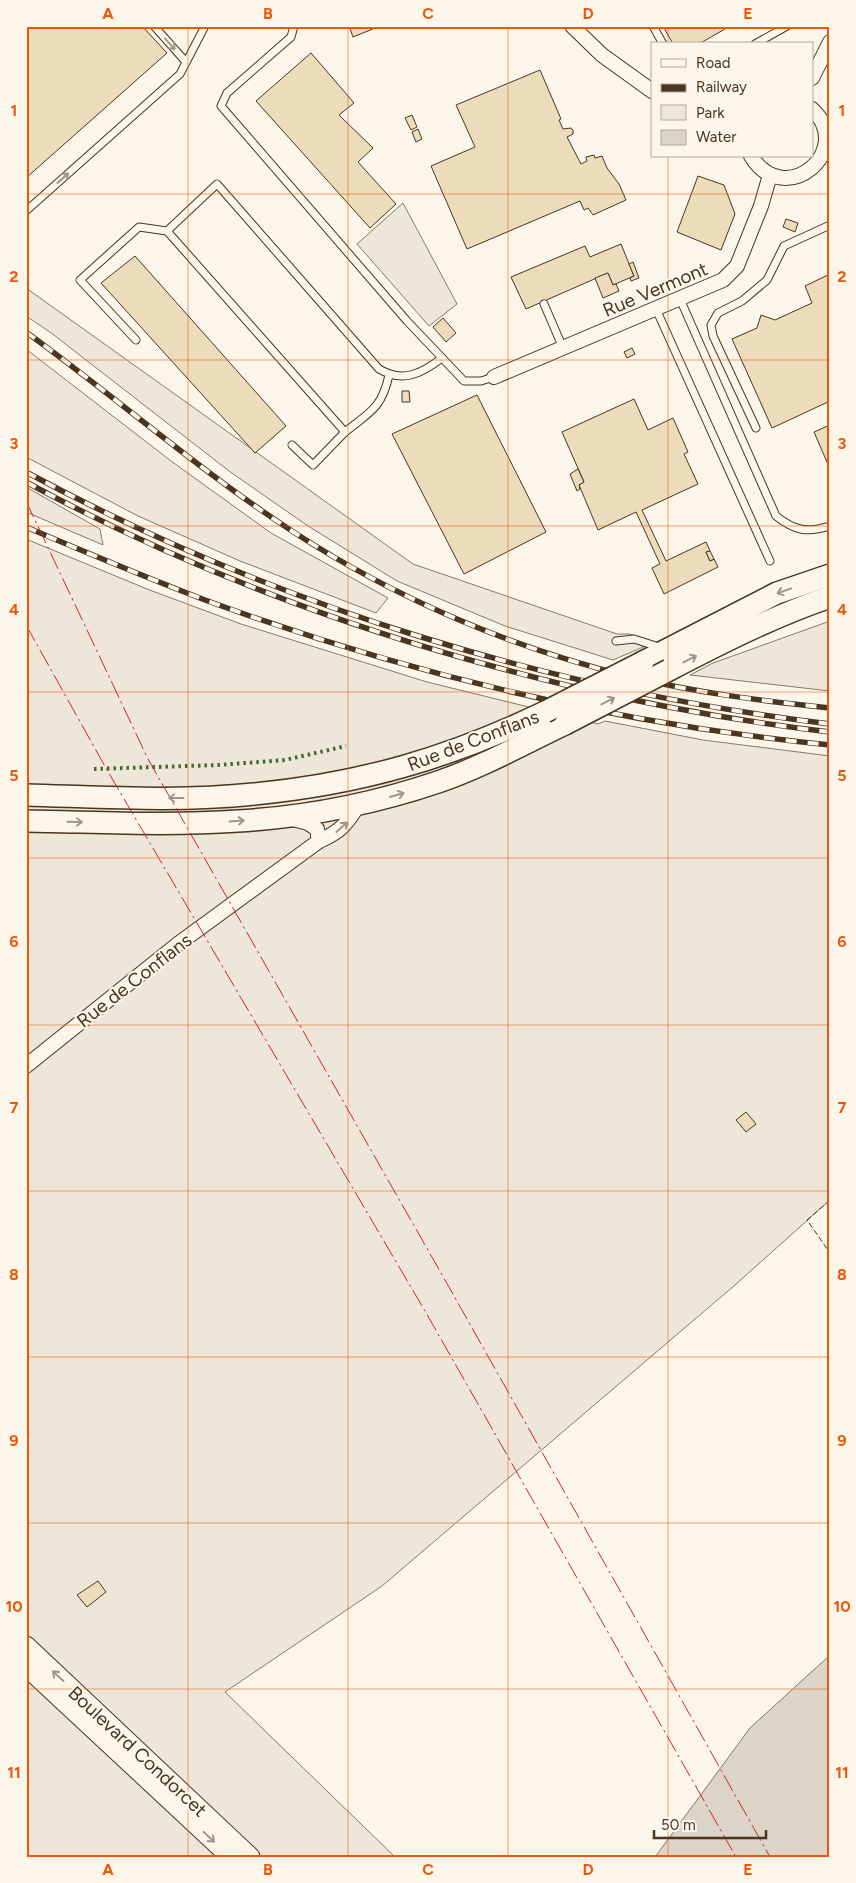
<svg xmlns="http://www.w3.org/2000/svg" width="856" height="1883" viewBox="0 0 856 1883" font-family="Figtree,sans-serif">
<style>
.green{fill:#ede6d9;stroke:#887966}
.parking{fill:#ede7d9;stroke:#887966}
.water{fill:#dcd4c6;stroke:#887966}
.building{fill:#ecdcbc;stroke:#4a3520}
.lines{fill:none;stroke-linecap:round;stroke-linejoin:round}
.service-casing{stroke:#4a3520;stroke-width:9}
.minor-casing{stroke:#4a3520;stroke-width:16}
.secondary-casing{stroke:#4a3520;stroke-width:21}
.primary-casing{stroke:#4a3520;stroke-width:24}
.service{stroke:#fbf6e9;stroke-width:7}
.minor{stroke:#fbf6e9;stroke-width:14}
.secondary{stroke:#fbf6e9;stroke-width:19}
.primary{stroke:#fbf6e9;stroke-width:21}
.rail-casing{stroke:#4a3520;stroke-width:5.5}
.rail{stroke:#fbf6e9;stroke-width:4;stroke-dasharray:11;stroke-linecap:butt}
.primary-bridge-casing{stroke:#4a3520;stroke-width:24;stroke-linecap:butt}
.primary-bridge{stroke:#fbf6e9;stroke-width:21}
.hedge{stroke:#436837;stroke-width:4;stroke-dasharray:2.5 4;stroke-linecap:butt}
.fence{stroke:#4a3520;stroke-width:1;stroke-dasharray:6 2.5;stroke-linecap:butt}
.power{stroke:#c62828;stroke-width:1;stroke-dasharray:18 4 2.5 4;stroke-linecap:butt}
.oneway{stroke:#a29684}
.grid{fill:none;stroke:#e8590c;stroke-width:1;stroke-opacity:0.55}
.labels{text-anchor:middle;stroke-width:4;stroke-linejoin:round;paint-order:stroke}
.street-label{font-size:19px;fill:#4a3520;stroke:#fbf6e9}
.neatline{fill:none;stroke:#e8590c;stroke-width:2}
.grid-label{font-size:16px;text-anchor:middle;font-weight:bold;fill:#e8590c}
</style>
<rect width="100%" height="100%" fill="#fbf6e9"/>
<g class="green">
<polygon points="26,288 413,564 617,634 630,634 655,642 613,660 505,626 397,581 308,526 229,471 50,332 26,316"/>
<polygon points="26,349 171,461 271,533 388,598 376,613 240,561 138,516 26,457"/>
<polygon points="26,487 100,529 103,545 26,512"/>
<polygon points="26,539 147,589 241,624 427,682 598,724 605,721 703,740 830,756 830,1200 735,1285 382,1586 225,1692 395,1857 26,1857"/>
<polygon points="830,621 830,691 690,675 713,663"/>
</g>
<polygon class="parking" points="403,203 457,304 429,326 357,244"/>
<polygon class="water" points="830,1655 830,1857 655,1857 750,1728"/>
<g class="building">
<polygon points="26,26 142,26 167,53 26,178"/>
<polygon points="349,26 380,26 353,37"/>
<polygon points="663,26 730,26 699,44 673,44"/>
<polygon points="311,53 354,103 339,115 373,148 358,162 396,204 370,228 256,101"/>
<polygon points="540,70 561,119 559,120 563,129 571,128 573,130 573,134 567,137 581,164 587,161 586,157 594,155 595,158 602,156 607,168 619,184 626,200 593,215 588,208 584,210 580,201 467,249 431,166 475,147 456,105"/>
<polygon points="412,115 417,127 411,130 405,118"/>
<polygon points="418,129 422,139 416,142 412,132"/>
<polygon points="698,176 724,185 735,214 721,250 677,232"/>
<polygon points="786,219 798,223 795,232 783,227"/>
<polygon points="621,244 634,276 613,285 608,273 526,309 511,277 585,246 590,257"/>
<polygon points="135,256 286,426 255,453 101,283"/>
<polygon points="633,262 639,278 631,281 630,278 634,276 629,264"/>
<polygon points="608,273 613,285 616,284 619,291 603,298 595,278"/>
<polygon points="830,274 830,401 772,428 732,339 757,328 761,315 775,320 812,303 805,286"/>
<polygon points="443,318 456,333 446,342 433,327"/>
<polygon points="632,348 635,354 627,358 624,352"/>
<polygon points="402,391 409,391 410,402 402,402"/>
<polygon points="477,395 546,532 464,574 392,434"/>
<polygon points="634,399 648,430 673,418 688,452 684,454 698,484 642,510 666,561 706,542 710,551 706,552 710,561 714,559 718,567 664,594 652,568 660,564 636,512 598,530 579,485 584,482 562,432"/>
<polygon points="830,425 830,469 814,432"/>
<polygon points="578,469 584,482 579,485 580,489 577,491 570,474"/>
<polygon points="710,551 714,559 710,561 706,552"/>
<polygon points="746,1112 756,1124 746,1132 736,1120"/>
<polygon points="98,1581 106,1592 87,1607 77,1595"/>
</g>
<g class="lines">
<defs>
<g id="service">
<polyline points="154,26 186,62"/>
<polyline points="294,26 291,37 227,93 221,106 407,321 464,381 481,381 494,377"/>
<polyline points="653,26 663,44"/>
<polyline points="755,44 787,26"/>
<polyline points="26,211 180,74 205,26"/>
<path d="M680 299 776 516C795 531 807 533 830 526"/>
<polyline points="544,304 563,348"/>
<polyline points="656,309 770,561"/>
<polyline points="136,340 80,280 139,227 167,231"/>
<path d="M389 375C382 408 370 412 345 432L167 231 217 184 379 369C403 383 421 374 442 358"/>
<polyline points="756,428 713,336 711,325 718,313 742,301 767,280 784,246 830,225"/>
<polyline points="292,445 313,465 345,432"/>
<polyline points="616,641 634,639 662,648"/>
</g>
<g id="minor">
<polyline points="572,26 602,55 652,91"/>
<polyline points="812,78 830,42"/>
<path d="M751 156C785 211 856 150 812 109"/>
<polyline points="494,377 723,280 737,266 761,206 770,175"/>
<polyline points="293,819 308,823 317,829 319,841"/>
<path d="M26 1066 178 944 319 841C340 832 347 824 359 804"/>
</g>
<g id="secondary">
<polyline points="26,1646 250,1857"/>
<polyline points="26,1666 231,1857"/>
</g>
<g id="primary">
<polyline points="643,662 777,593 830,575"/>
<path d="M669 670C721 643 774 616 830 597"/>
<path d="M26 795C102 797 179 802 254 794 360 784 449 758 545 712"/>
<path d="M26 821C97 822 168 826 238 821 306 817 373 804 438 782 482 767 523 744 565 724"/>
</g>
</defs>
<use href="#service" class="service-casing"/>
<use href="#minor" class="minor-casing"/>
<use href="#secondary" class="secondary-casing"/>
<use href="#primary" class="primary-casing"/>
<use href="#service" class="service"/>
<use href="#minor" class="minor"/>
<use href="#secondary" class="secondary"/>
<use href="#primary" class="primary"/>
<defs>
<g id="rail">
<path d="M26 332C117 398 201 472 295 533 397 599 514 649 632 677 697 693 764 701 830 708"/>
<path d="M26 472C275 606 550 690 830 724"/>
<path d="M26 482C197 575 382 641 570 686 656 706 742 722 830 732"/>
<path d="M26 527C85 552 145 577 205 600 405 673 618 724 830 745"/>
</g>
</defs>
<use href="#rail" class="rail-casing"/>
<use href="#rail" class="rail"/>
<defs>
<g id="primary-bridge">
<polyline points="545,712 643,662"/>
<polyline points="565,724 669,670"/>
</g>
</defs>
<use href="#primary-bridge" class="primary-bridge-casing"/>
<use href="#primary-bridge" class="primary-bridge"/>
<polyline class="hedge" points="94,769 218,765 285,760 346,746"/>
<polyline class="fence" points="830,1200 807,1220 830,1253"/>
<g class="power">
<polyline points="26,501 148,759 449,1287 770,1857"/>
<polyline points="26,625 107,770 425,1311 736,1857"/>
</g>
</g>
<defs><path id="oneway-shaft" d="M-6 0H5M1.5-3L5.5 0L1.5 3" fill="none" stroke-width="1.6" stroke-linecap="round" stroke-linejoin="round" transform="scale(1.25)"/></defs>
<g class="oneway">
<use href="#oneway-shaft" transform="translate(170 44) rotate(48)"/>
<use href="#oneway-shaft" transform="translate(63 178) rotate(-42)"/>
<use href="#oneway-shaft" transform="translate(784 591) rotate(160)"/>
<use href="#oneway-shaft" transform="translate(690 659) rotate(-27)"/>
<use href="#oneway-shaft" transform="translate(608 701) rotate(-27)"/>
<use href="#oneway-shaft" transform="translate(397 795) rotate(-16)"/>
<use href="#oneway-shaft" transform="translate(176 798) rotate(180)"/>
<use href="#oneway-shaft" transform="translate(237 821) rotate(-4)"/>
<use href="#oneway-shaft" transform="translate(75 822) rotate(1)"/>
<use href="#oneway-shaft" transform="translate(342 827) rotate(-42)"/>
<use href="#oneway-shaft" transform="translate(58 1676) rotate(-137)"/>
<use href="#oneway-shaft" transform="translate(209 1837) rotate(43)"/>
</g>
<path class="grid" d="M188 26V1857M348 26V1857M508 26V1857M668 26V44M668 156V1857M26 194H830M26 360H830M26 526H830M26 692H830M26 858H830M26 1025H830M26 1191H830M26 1357H830M26 1523H830M26 1689H830"/>
<g class="labels">
<g class="street-label">
<text transform="translate(655 289) rotate(-23)" y="7">Rue Vermont</text>
<text transform="translate(473 740) rotate(-21)" y="7">Rue de Conflans</text>
<text transform="translate(134 980) rotate(-38)" y="7">Rue de Conflans</text>
<text transform="translate(138 1751) rotate(43)" y="7">Boulevard Condorcet</text>
</g>
</g>
<rect width="856" height="1883" fill="none" stroke="#fbf6e9" stroke-width="55"/>
<rect x="651" y="42" width="162" height="115" fill="#fbf6e9" stroke="#b4a999"/>
<rect x="661" y="59" width="25" height="8" fill="#fbf6e9" stroke="#b4a999"/>
<text x="696" y="68" font-size="15" fill="#4a3520">Road</text>
<rect x="661" y="84" width="25" height="8" fill="#4a3520" stroke="#b4a999"/>
<text x="696" y="92" font-size="15" fill="#4a3520">Railway</text>
<rect x="661" y="105" width="25" height="15" fill="#ede6d9" stroke="#b4a999"/>
<text x="696" y="118" font-size="15" fill="#4a3520">Park</text>
<rect x="661" y="130" width="25" height="15" fill="#dcd4c6" stroke="#b4a999"/>
<text x="696" y="142" font-size="15" fill="#4a3520">Water</text>
<path d="M654 1830v8h112v-8" fill="none" stroke="#4a3520" stroke-width="2.5"/>
<text x="661" y="1830" font-size="15" fill="#4a3520" stroke="#fbf6e9" stroke-width="4" paint-order="stroke">50 m</text>
<rect x="28" y="28" width="800" height="1828" class="neatline"/>
<g class="grid-label">
<text x="108" y="19">A</text>
<text x="268" y="19">B</text>
<text x="428" y="19">C</text>
<text x="588" y="19">D</text>
<text x="748" y="19">E</text>
<text x="14" y="116">1</text>
<text x="842" y="116">1</text>
<text x="14" y="282">2</text>
<text x="842" y="282">2</text>
<text x="14" y="449">3</text>
<text x="842" y="449">3</text>
<text x="14" y="615">4</text>
<text x="842" y="615">4</text>
<text x="14" y="781">5</text>
<text x="842" y="781">5</text>
<text x="14" y="947">6</text>
<text x="842" y="947">6</text>
<text x="14" y="1113">7</text>
<text x="842" y="1113">7</text>
<text x="14" y="1280">8</text>
<text x="842" y="1280">8</text>
<text x="14" y="1446">9</text>
<text x="842" y="1446">9</text>
<text x="14" y="1612">10</text>
<text x="842" y="1612">10</text>
<text x="14" y="1778">11</text>
<text x="842" y="1778">11</text>
<text x="108" y="1875">A</text>
<text x="268" y="1875">B</text>
<text x="428" y="1875">C</text>
<text x="588" y="1875">D</text>
<text x="748" y="1875">E</text>
</g>
</svg>
